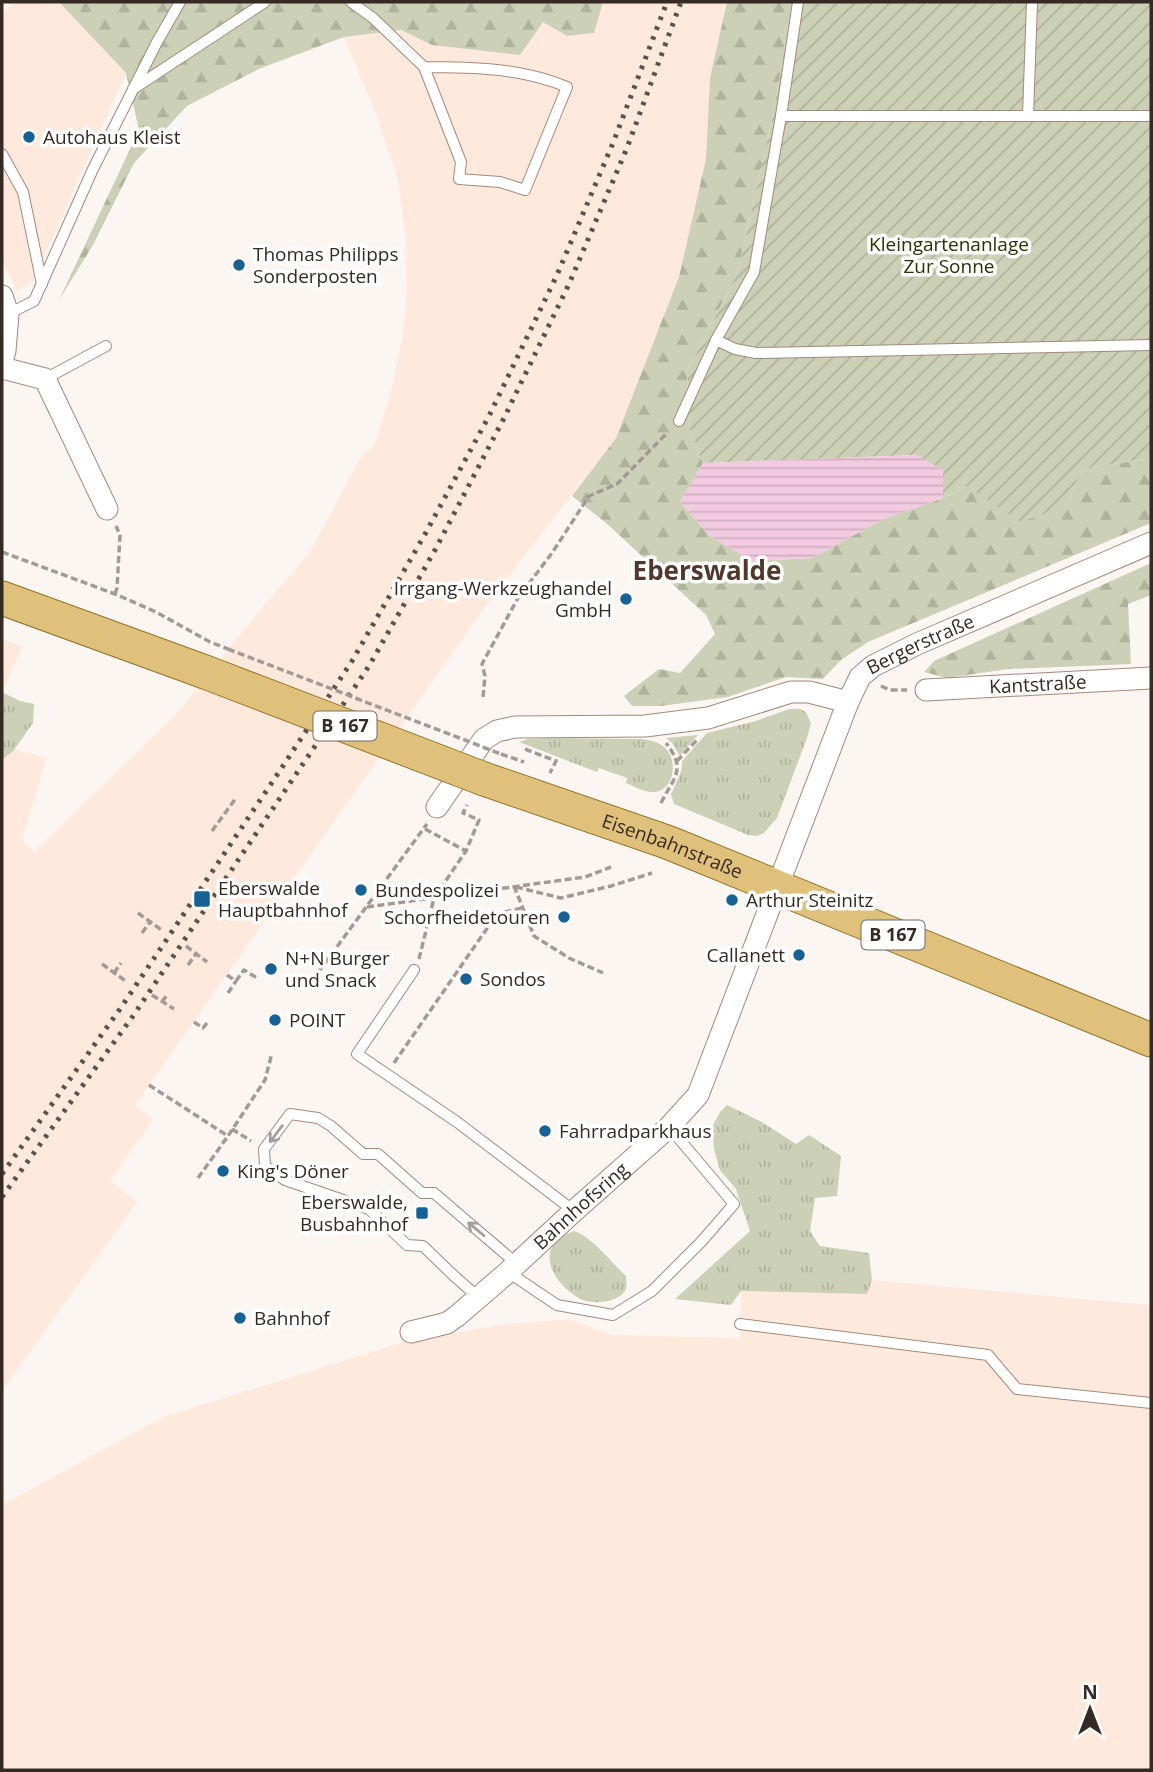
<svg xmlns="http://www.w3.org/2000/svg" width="1153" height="1772" viewBox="0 0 1153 1772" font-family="'Open Sans',sans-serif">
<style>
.built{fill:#ffe8dc}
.grass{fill:url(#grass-tufts)}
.forest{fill:url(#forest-firs)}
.garden{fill:url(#garden-furrows)}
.water{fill:url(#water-rules)}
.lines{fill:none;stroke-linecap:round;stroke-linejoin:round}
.lane-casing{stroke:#a5897b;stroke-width:12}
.street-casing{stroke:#a5897b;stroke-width:23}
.primary-casing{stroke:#967225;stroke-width:35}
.path{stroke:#a39a96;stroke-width:3.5;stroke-dasharray:7 3.5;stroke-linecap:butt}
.lane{stroke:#fff;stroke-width:10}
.street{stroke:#fff;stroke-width:21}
.primary{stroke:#dfc17c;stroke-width:33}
.rail{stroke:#5c524c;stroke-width:5;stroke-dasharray:3.5 7;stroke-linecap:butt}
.primary-bridge-casing{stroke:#967225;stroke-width:35;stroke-linecap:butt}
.path-bridge{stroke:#a39a96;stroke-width:3.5;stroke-dasharray:7 3.5;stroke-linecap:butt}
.primary-bridge{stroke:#dfc17c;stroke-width:33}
.oneway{stroke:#a59f9c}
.poi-dot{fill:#186195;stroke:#fff;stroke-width:2.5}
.labels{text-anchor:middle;stroke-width:7;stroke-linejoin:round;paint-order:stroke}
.shield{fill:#fff;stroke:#726a66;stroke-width:2}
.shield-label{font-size:18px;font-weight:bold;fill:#362a24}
.poi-label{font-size:19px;fill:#362a24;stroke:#fff;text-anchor:start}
.park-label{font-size:19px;fill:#2d3204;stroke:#fff}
.street-label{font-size:19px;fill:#362a24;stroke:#fff}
.district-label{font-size:26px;font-weight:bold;fill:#50392c;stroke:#fff}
</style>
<defs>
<pattern id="grass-tufts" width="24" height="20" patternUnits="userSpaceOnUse" patternTransform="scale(1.75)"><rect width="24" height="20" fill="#cbd0b6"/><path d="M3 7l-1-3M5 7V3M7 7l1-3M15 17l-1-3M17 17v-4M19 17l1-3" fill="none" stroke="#afb39c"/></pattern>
<pattern id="forest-firs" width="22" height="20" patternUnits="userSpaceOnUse" patternTransform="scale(1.75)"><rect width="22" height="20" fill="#cbd0b6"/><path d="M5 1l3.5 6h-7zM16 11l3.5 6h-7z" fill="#afb39c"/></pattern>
<pattern id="garden-furrows" width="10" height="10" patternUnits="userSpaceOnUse" patternTransform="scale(1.75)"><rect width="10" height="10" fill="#cbd0b6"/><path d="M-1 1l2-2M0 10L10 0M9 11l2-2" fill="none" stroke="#afb39c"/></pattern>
<pattern id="water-rules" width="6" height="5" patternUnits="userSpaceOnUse" patternTransform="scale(1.75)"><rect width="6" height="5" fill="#f2cbe1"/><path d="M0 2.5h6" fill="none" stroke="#d0aec1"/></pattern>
</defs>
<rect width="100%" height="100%" fill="#fcf6f3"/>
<g class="built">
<polygon points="14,2 59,2 126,73 33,281 17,291 2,260 2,13"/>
<polygon points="603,2 727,2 710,78 706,159 679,277 616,438 484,608 135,1105 153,1119 110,1181 137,1202 2,1391 2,760 14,750 47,757 22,839 34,852 177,713 240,634 310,552 362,455 374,446 391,393 402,339 407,290 405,233 398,180 376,114 344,37 401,30 432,45 543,22 567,36 594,33"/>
<polygon points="2,640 23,646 2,692"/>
<polygon points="872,1280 1151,1305 1151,1770 2,1770 2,1505 163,1417 423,1336 437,1336 500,1325 569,1319 612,1335 740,1338 741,1291 866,1294"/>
</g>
<g class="grass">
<polygon points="2,692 20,701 34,704 33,723 14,750 2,760"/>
<path d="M789 709H800L806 712 811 723 807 738 777 818 764 833 757 836 748 835 674 804 671 794C675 784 683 772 682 761L707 733 756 721Z"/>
<polygon points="698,735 680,756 672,743 666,738"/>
<path d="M548 738 641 739C650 740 660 742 666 749 679 762 673 793 652 792 644 792 634 786 626 783L627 778 599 768 597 772 519 742 528 739Z"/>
<polygon points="727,1105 762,1122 796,1144 809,1135 841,1156 837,1196 815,1198 810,1231 820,1246 869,1253 872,1280 867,1294 741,1291 731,1305 675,1299 750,1231 736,1189 720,1170 714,1149 712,1127 720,1112"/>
<path d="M574 1231C590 1235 613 1264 626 1276 626 1282 628 1288 624 1292 615 1304 588 1305 577 1297 549 1279 534 1245 574 1231Z"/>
</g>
<g class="forest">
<polygon points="59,2 603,2 594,33 567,36 543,22 520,55 432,45 401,30 344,37 261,68 187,106 134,163 93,245 59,300 139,130 126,73"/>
<polygon points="727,2 792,2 774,110 737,274 687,372 690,430 703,463 680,502 710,536 752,561 812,558 883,519 943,498 966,486 1066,506 1083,469 1151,458 1151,523 868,642 841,660 823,679 786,677 728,697 661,706 632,706 624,696 659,669 680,673 715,634 706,615 606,523 572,496 616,438 679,277 706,159 710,78"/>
<polygon points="1151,563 1151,595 1128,604 1131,664 1008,669 947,678 924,672 934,661"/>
</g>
<polygon class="garden" points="792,2 1151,2 1151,458 1083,469 1066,506 1021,522 966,486 943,498 943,470 916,455 703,463 690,430 687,372 737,274 774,110"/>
<polygon class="water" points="916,455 943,470 943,498 883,519 812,558 752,561 710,536 680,502 703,463"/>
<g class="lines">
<defs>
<g id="lane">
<path d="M351 2 373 18 424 67 461 162 459 179 500 182 525 190 567 87C522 68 472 67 424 67"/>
<polyline points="133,89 265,2"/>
<polyline points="781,116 1151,116"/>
<polyline points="1028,116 1032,2"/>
<polyline points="2,154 23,192 42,284"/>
<polyline points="8,314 34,301 93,169 157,42 180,2"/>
<polyline points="716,340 754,272 781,116 798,2"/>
<polyline points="45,379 106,346"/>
<polyline points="679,421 716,340 735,349 756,353 1151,345"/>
<polyline points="414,970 357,1054 457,1122 574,1211"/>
<polyline points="508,1272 557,1305 613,1315 652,1291 702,1241 734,1204 669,1127"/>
<polyline points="479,1298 452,1274 423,1246 407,1245 369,1209 285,1180 265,1166 264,1149 290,1114 318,1118 331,1126 363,1154 378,1154 422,1193 434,1193 517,1264"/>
<polyline points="740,1324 988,1355 1017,1389 1151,1403"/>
</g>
<g id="street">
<polyline points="2,296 8,314 5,351 2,361"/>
<polyline points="2,368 45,379 107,509"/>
<path id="s1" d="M926 690 1151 678"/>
<polyline points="437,807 484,739 497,731 515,727 645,726 708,718 791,692 809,692 848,702"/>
<path id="s2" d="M411 1332 447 1323 457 1316 508 1272 574 1211 669 1127 698 1095 848 702 860 677 873 666 917 644 1151 543"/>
</g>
<g id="primary">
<polyline points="2,598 205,672"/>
<path id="s3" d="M484 779 667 842 1151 1040"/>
</g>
</defs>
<use href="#lane" class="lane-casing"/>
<use href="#street" class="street-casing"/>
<use href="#primary" class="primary-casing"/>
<g class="path">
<polyline points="2,552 115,594 156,612 210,642 228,649"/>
<polyline points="115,594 117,588 120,535 116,526"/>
<polyline points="881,686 890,690 907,690"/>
<polyline points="483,697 485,676 482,664 518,598 552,553 589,496 617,484 668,432"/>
<polyline points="525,749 556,761 550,773"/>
<polyline points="501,754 524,762"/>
<polyline points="677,761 697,740"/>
<path d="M661 803C674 777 687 770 666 743"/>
<polyline points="425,829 466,851"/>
<polyline points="212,831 236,798"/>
<polyline points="514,886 534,936 569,958 603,973"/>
<polyline points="516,887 561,898 611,886 652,873"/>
<polyline points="367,907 570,879 585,877 611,867"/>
<polyline points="138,913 163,931"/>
<polyline points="142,933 150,922"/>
<polyline points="186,946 207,962"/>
<polyline points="419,959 434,898 466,851 479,820 463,813 467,805"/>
<polyline points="102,964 127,982"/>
<polyline points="188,965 196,954"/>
<polyline points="114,973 121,963"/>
<polyline points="227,975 236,981 244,970 257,978"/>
<polyline points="306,989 427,824"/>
<polyline points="228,993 236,981"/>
<polyline points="152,995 174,1009"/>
<polyline points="162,1002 167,995"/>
<polyline points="194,1022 203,1028 207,1023"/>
<polyline points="394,1063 497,914 522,908"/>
<polyline points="149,1085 228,1136 265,1080 272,1053"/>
<polyline points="232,1129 251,1141"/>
<polyline points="198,1178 228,1136"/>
</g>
<use href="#lane" class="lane"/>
<use href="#street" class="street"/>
<use href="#primary" class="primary"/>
<g class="rail">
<polyline points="2,1174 120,1009 279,772 352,661 424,536 489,416 557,275 613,143 667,2"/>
<polyline points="2,1197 133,1016 369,666 435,550 503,420 569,284 627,148 681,2"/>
</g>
<defs>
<polyline id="primary-bridge" points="205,672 484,779"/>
</defs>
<use href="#primary-bridge" class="primary-bridge-casing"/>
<polyline class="path-bridge" points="228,649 501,754"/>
<use href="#primary-bridge" class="primary-bridge"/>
</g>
<defs><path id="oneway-shaft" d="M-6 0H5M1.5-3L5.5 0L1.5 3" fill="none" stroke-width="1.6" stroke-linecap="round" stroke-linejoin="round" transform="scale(1.75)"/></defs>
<g class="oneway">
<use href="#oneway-shaft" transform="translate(276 1134) rotate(127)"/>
<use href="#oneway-shaft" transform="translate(476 1229) rotate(-140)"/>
</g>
<g class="poi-dot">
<circle cx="29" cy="137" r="7"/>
<circle cx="239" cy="265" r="7"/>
<circle cx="626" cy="599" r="7"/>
<circle cx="361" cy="890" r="7"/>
<rect x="193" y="890" width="18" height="18" rx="3.5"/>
<circle cx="732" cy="900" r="7"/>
<circle cx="564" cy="917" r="7"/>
<circle cx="799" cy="955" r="7"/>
<circle cx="271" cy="969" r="7"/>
<circle cx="466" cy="979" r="7"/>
<circle cx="275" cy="1020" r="7"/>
<circle cx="545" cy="1131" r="7"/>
<circle cx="223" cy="1171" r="7"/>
<rect x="415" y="1206" width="14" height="14" rx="3.5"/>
<circle cx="240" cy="1318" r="7"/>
</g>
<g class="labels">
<g class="shield">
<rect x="313.5" y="711.5" width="63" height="29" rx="5"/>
<rect x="861.5" y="920.5" width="63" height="29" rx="5"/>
</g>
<g class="shield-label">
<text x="345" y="732">B 167</text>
<text x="893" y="941">B 167</text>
</g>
<g class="poi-label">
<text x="43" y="144">Autohaus Kleist</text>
<text x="253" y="261">Thomas Philipps<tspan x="253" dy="22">Sonderposten</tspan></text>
<text x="612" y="595" text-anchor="end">Irrgang-Werkzeughandel<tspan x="612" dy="22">GmbH</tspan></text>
<text x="218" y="895">Eberswalde<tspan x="218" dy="22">Hauptbahnhof</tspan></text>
<text x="375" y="897">Bundespolizei</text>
<text x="746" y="907">Arthur Steinitz</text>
<text x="550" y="924" text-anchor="end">Schorfheidetouren</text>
<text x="785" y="962" text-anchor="end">Callanett</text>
<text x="285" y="965">N+N Burger<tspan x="285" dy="22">und Snack</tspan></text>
<text x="480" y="986">Sondos</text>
<text x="289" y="1027">POINT</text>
<text x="559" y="1138">Fahrradparkhaus</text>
<text x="237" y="1178">King's Döner</text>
<text x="408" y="1209" text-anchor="end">Eberswalde,<tspan x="408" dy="22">Busbahnhof</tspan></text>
<text x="254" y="1325">Bahnhof</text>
</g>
<g class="park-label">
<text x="949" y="251">Kleingartenanlage<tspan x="949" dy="22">Zur Sonne</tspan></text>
</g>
<g class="street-label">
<text dy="7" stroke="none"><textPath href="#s2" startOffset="894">Bergerstraße</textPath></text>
<text dy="7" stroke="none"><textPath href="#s1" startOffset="112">Kantstraße</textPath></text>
<text dy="7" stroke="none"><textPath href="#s3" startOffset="200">Eisenbahnstraße</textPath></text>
<text dy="7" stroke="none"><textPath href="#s2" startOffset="215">Bahnhofsring</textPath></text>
</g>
<g class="district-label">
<text x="707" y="580">Eberswalde</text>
</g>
</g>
<rect width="1153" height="1772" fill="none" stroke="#362a24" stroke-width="7"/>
<g transform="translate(1090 1709)" stroke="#ffffff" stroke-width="5" paint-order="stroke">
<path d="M0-5L12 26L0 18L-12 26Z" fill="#362a24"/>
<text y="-10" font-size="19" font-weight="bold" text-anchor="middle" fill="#362a24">N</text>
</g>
</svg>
